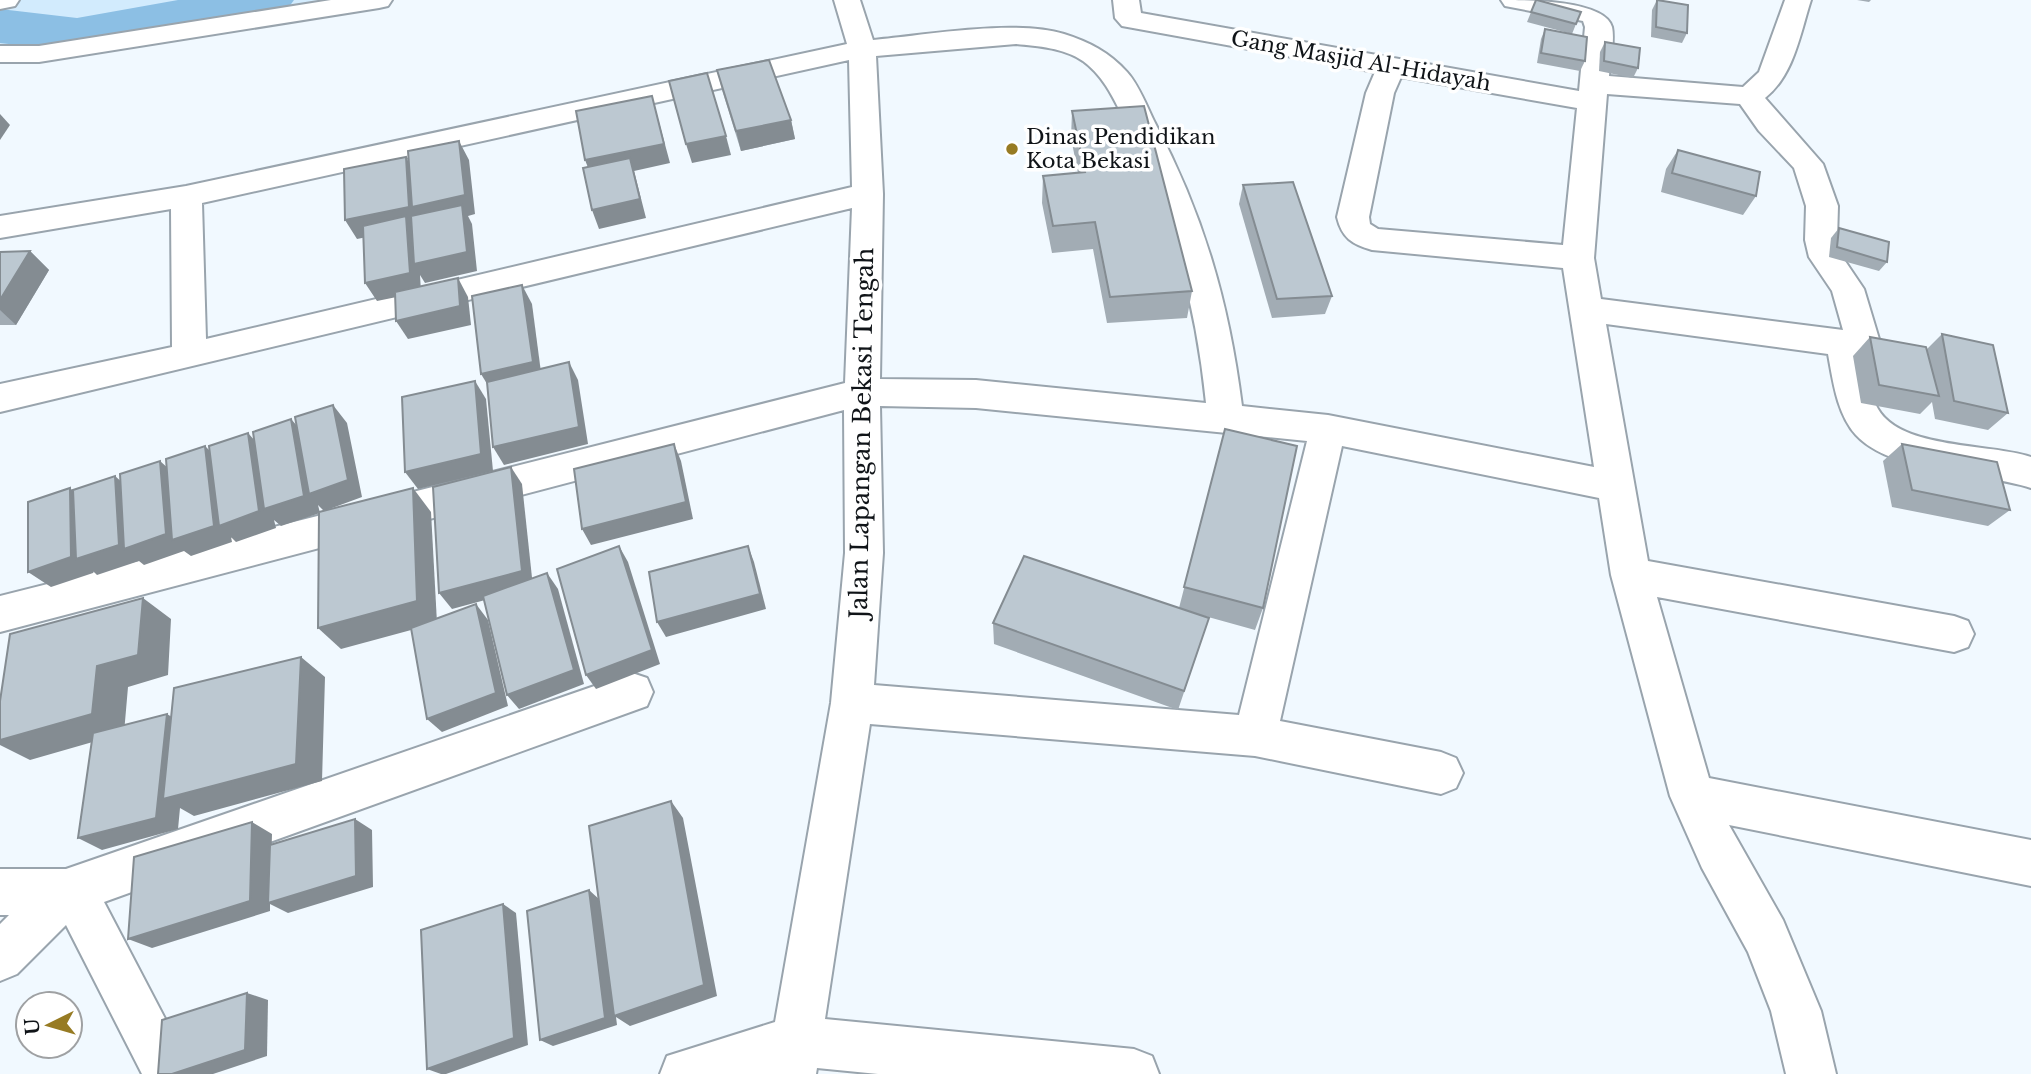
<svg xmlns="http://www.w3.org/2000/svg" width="2031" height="1074" viewBox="0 0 2031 1074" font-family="'Libre Baskerville',serif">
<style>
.green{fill:#d2ebfd}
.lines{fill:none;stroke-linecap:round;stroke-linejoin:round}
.river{fill:#8cbfe4;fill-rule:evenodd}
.minor-casing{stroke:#99a4ad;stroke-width:4}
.minor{fill:#fff;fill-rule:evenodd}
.wall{fill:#a2acb4}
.shaded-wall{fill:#848c92}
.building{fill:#bcc8d1;stroke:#848c92;stroke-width:2}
.poi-dot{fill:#977b23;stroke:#fff;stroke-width:2.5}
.labels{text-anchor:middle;stroke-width:7;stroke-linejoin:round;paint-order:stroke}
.far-street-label{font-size:21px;fill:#101418;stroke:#fff}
.far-poi-label{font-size:21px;fill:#101418;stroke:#fff;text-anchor:start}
.street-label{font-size:24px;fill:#101418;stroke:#fff}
</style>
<rect width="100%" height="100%" fill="#f1f9ff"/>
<polygon class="green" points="0,0 379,0 0,55"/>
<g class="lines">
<polygon class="river" points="178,0 294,0 286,11 267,16 77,52 0,43 0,9 77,18"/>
<defs>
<g id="minor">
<polygon points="0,0 19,0 15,6 0,9"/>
<polygon points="331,0 392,0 388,6 379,8 39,62 0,62 0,46 39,46"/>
<path d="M834 0H860L873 40C927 35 1014 19 1064 34 1089 42 1109 52 1127 72 1139 85 1147 107 1155 123 1204 216 1229 303 1242 406L1328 415 1594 467 1563 268 1372 250C1352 244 1342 238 1337 217L1366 93 1375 72 1122 26 1115 18 1113 0H1139L1141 13 1579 91 1585 27 1583 21 1505 6 1501 0C1526 0 1605 0 1612 27 1615 41 1610 62 1609 76L1743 87 1759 72 1785 0H1811C1800 34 1794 75 1765 98L1823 164 1838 206 1837 240 1841 255 1864 289 1879 339 1874 348 1862 352C1866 370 1868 393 1878 409 1902 450 1990 443 2031 457V488C1983 472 1892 474 1856 435 1837 414 1833 381 1828 354L1606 324 1648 561 1954 616 1968 621 1974 634 1968 647 1954 652 1657 597 1709 778 2031 840V886L1729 825 1783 920 1821 1011 1836 1074H1786L1771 1011 1748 952 1702 868 1670 796 1611 575 1599 498 1342 446 1280 721 1441 752 1456 758 1463 773 1456 788 1441 794 1255 756 870 724 825 1019 1134 1049 1152 1056 1159 1074H878L817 1068 816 1074H660L667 1056 775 1022 831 703 845 553 844 410 0 632V596L845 383 852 208 0 412V384L172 347 171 209 0 238V216L186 186 847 44ZM1016 44C1038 46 1064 48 1083 61 1106 78 1115 102 1128 127 1172 216 1196 304 1206 403L976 380 880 379 883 194 876 56ZM849 60 852 187 206 339 202 203ZM1401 77 1577 108 1563 245 1378 229 1370 224 1369 217 1394 93ZM1607 94 1740 104 1759 131 1794 168 1806 206 1805 240 1809 257 1832 291 1843 330 1601 299 1594 258ZM880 406 976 408 1307 441 1239 715 874 685 883 553Z"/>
<polygon points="632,673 647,678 653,692 647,706 104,902 194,1074 142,1074 66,925 17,974 0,981 0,924 9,915 0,915 0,869 66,869"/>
</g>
</defs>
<use href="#minor" class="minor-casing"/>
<use href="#minor" class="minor"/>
</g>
<g class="wall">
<polygon points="1536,0 1576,24 1572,34 1527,22"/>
<polygon points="1657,0 1687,33 1682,43 1651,37 1652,10"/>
<polygon points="1857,0 1871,0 1869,2"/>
<polygon points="1545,29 1585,61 1580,71 1537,63 1541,39"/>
<polygon points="1605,42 1638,68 1633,78 1599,71 1600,52"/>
<polygon points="717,70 791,120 795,139 741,151 722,90"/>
<polygon points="1072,111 1192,291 1187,318 1107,323 1093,249 1052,253 1042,203 1043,176 1078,173 1071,138"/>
<polygon points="1678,150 1756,196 1743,215 1661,192 1666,169"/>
<polygon points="1243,185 1332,296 1325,314 1272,318 1239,204"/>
<polygon points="1839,228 1887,262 1879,271 1829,257 1831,238"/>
<polygon points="30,251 49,270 16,325 0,325 0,252"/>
<polygon points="1942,334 2008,413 1988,430 1935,419 1932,402 1920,414 1861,403 1853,356 1870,337 1927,349"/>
<polygon points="1225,429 1263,608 1255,630 1201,615 1202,639 1178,710 994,644 993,623 1179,608"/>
<polygon points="1902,444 2010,510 1988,526 1892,507 1883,461"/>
</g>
<g class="shaded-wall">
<polygon points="652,96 670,163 634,171 646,218 599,229 592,210 593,180 585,160"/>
<polygon points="0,114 10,125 0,140"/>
<polygon points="791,120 795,139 741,151 736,131"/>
<polygon points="726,136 731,155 692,163 686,144"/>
<polygon points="459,141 469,160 475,214 468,216 472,224 477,271 425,283 420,275 421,292 377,301 365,283 407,229 357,239 345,220 406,157 416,176"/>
<polygon points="30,251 49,270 16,325 0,310 0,300"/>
<polygon points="458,278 468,297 471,325 408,339 396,321"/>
<polygon points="522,285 532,304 542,380 492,392 481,374"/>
<polygon points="569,362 578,380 588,444 504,465 493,447"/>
<polygon points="475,381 486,399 493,471 418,489 405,472"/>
<polygon points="333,405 347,423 362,497 324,511 318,505 320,513 281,526 274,520 276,528 236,542 231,537 232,542 191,556 184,551 144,565 139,561 97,575 93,571 93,573 51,587 28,572 70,488 90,505 115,476 134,493 160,461 179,478 205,446 222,463 248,433 264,451 291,419 306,436"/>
<polygon points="674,444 681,461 693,519 591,545 582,529"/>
<polygon points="511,467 522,484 533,587 452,609 439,593"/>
<polygon points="413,488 431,512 437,623 341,649 318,628"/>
<polygon points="619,546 628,562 660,664 596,689 586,675"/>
<polygon points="748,546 754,562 766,609 666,637 657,622"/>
<polygon points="547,573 558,589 584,684 519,709 507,695"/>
<polygon points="143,598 171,619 168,675 128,687 124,733 30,760 0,745 0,740 97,666"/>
<polygon points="476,604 488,620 508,706 442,732 427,719"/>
<polygon points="301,657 325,677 322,781 194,816 180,808 178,829 102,850 78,838 167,714 188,727"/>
<polygon points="671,801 683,818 717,996 630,1026 616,1017 617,1025 553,1046 540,1040 589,890 600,900"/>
<polygon points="355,819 372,830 373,887 288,913 270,904 270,911 152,948 128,939 252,822 272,834 270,903"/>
<polygon points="503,904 516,913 528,1045 446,1074 441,1074 427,1069"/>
<polygon points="247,993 268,1000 267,1056 213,1074 172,1074"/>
</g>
<g class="building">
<polygon points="1536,0 1537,0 1581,12 1576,24 1531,12"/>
<polygon points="1657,0 1688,5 1687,33 1656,27"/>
<polygon points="1545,29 1587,37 1585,61 1541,53"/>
<polygon points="1605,42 1640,48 1638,68 1604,61"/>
<polygon points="769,60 791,120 736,131 717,70"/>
<polygon points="707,73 726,136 686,144 669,81"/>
<polygon points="652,96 664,144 585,160 576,111"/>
<polygon points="1144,106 1192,291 1110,297 1095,222 1053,226 1043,176 1085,172 1072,111"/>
<polygon points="459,141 465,195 412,207 408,151"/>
<polygon points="1678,150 1760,172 1756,196 1672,173"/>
<polygon points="406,157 409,207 345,220 344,169"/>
<polygon points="630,158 640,199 592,210 583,168"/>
<polygon points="1293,182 1332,296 1277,299 1243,185"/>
<polygon points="462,205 467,252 414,264 411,216"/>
<polygon points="406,216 410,273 365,283 363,226"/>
<polygon points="1839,228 1889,242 1887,262 1837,247"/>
<polygon points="30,251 0,300 0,252"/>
<polygon points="458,278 460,306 396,321 395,292"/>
<polygon points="522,285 533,362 481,374 472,296"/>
<polygon points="1942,334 1993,345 2008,413 1954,401"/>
<polygon points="1870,337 1926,347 1939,396 1879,385"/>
<polygon points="569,362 579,427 493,447 487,382"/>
<polygon points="475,381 481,454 405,472 402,397"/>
<polygon points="333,405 348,480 309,494 295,417"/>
<polygon points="291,419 304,496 264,509 253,432"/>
<polygon points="1225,429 1297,446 1263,608 1184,587"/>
<polygon points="248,433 259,511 219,526 209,446"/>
<polygon points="674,444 686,502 582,529 574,469"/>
<polygon points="1902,444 1997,462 2010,510 1912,490"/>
<polygon points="205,446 214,526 172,540 166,459"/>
<polygon points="160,461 166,534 124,549 120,474"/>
<polygon points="511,467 522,571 439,593 433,487"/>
<polygon points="115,476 119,545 76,559 73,490"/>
<polygon points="70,488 71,557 28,572 28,502"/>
<polygon points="413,488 417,601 318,628 319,512"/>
<polygon points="619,546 652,650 586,675 557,569"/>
<polygon points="748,546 760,594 657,622 649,572"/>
<polygon points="1024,556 1209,618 1184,691 993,623"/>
<polygon points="547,573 574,670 507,695 483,596"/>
<polygon points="143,598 138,655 97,666 92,714 0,740 0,701 10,634"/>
<polygon points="476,604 496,693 427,719 411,628"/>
<polygon points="301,657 296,764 163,799 174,688"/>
<polygon points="167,714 156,818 78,838 93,733"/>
<polygon points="671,801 704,985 614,1016 589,826"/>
<polygon points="355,819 356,876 268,903 270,845"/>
<polygon points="252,822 250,901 128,939 134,857"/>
<polygon points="589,890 605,1018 540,1040 527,911"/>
<polygon points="503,904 514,1038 427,1069 421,930"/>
<polygon points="247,993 245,1050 172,1074 158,1074 162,1020"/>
</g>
<circle class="poi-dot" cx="1012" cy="149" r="7"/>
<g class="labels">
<g class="far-street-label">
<text transform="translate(1361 61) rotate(10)" y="7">Gang Masjid Al-Hidayah</text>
</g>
<g class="far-poi-label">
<text x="1026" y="144">Dinas Pendidikan<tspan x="1026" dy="24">Kota Bekasi</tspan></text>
</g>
<g class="street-label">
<text transform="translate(862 433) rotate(-89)" y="8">Jalan Lapangan Bekasi Tengah</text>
</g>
</g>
<g transform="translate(49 1025) rotate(265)"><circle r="33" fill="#ffffff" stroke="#9fa1a3" stroke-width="2"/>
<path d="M0-5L12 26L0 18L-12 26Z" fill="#977b23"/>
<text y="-10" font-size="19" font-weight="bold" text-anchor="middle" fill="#101418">U</text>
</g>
</svg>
